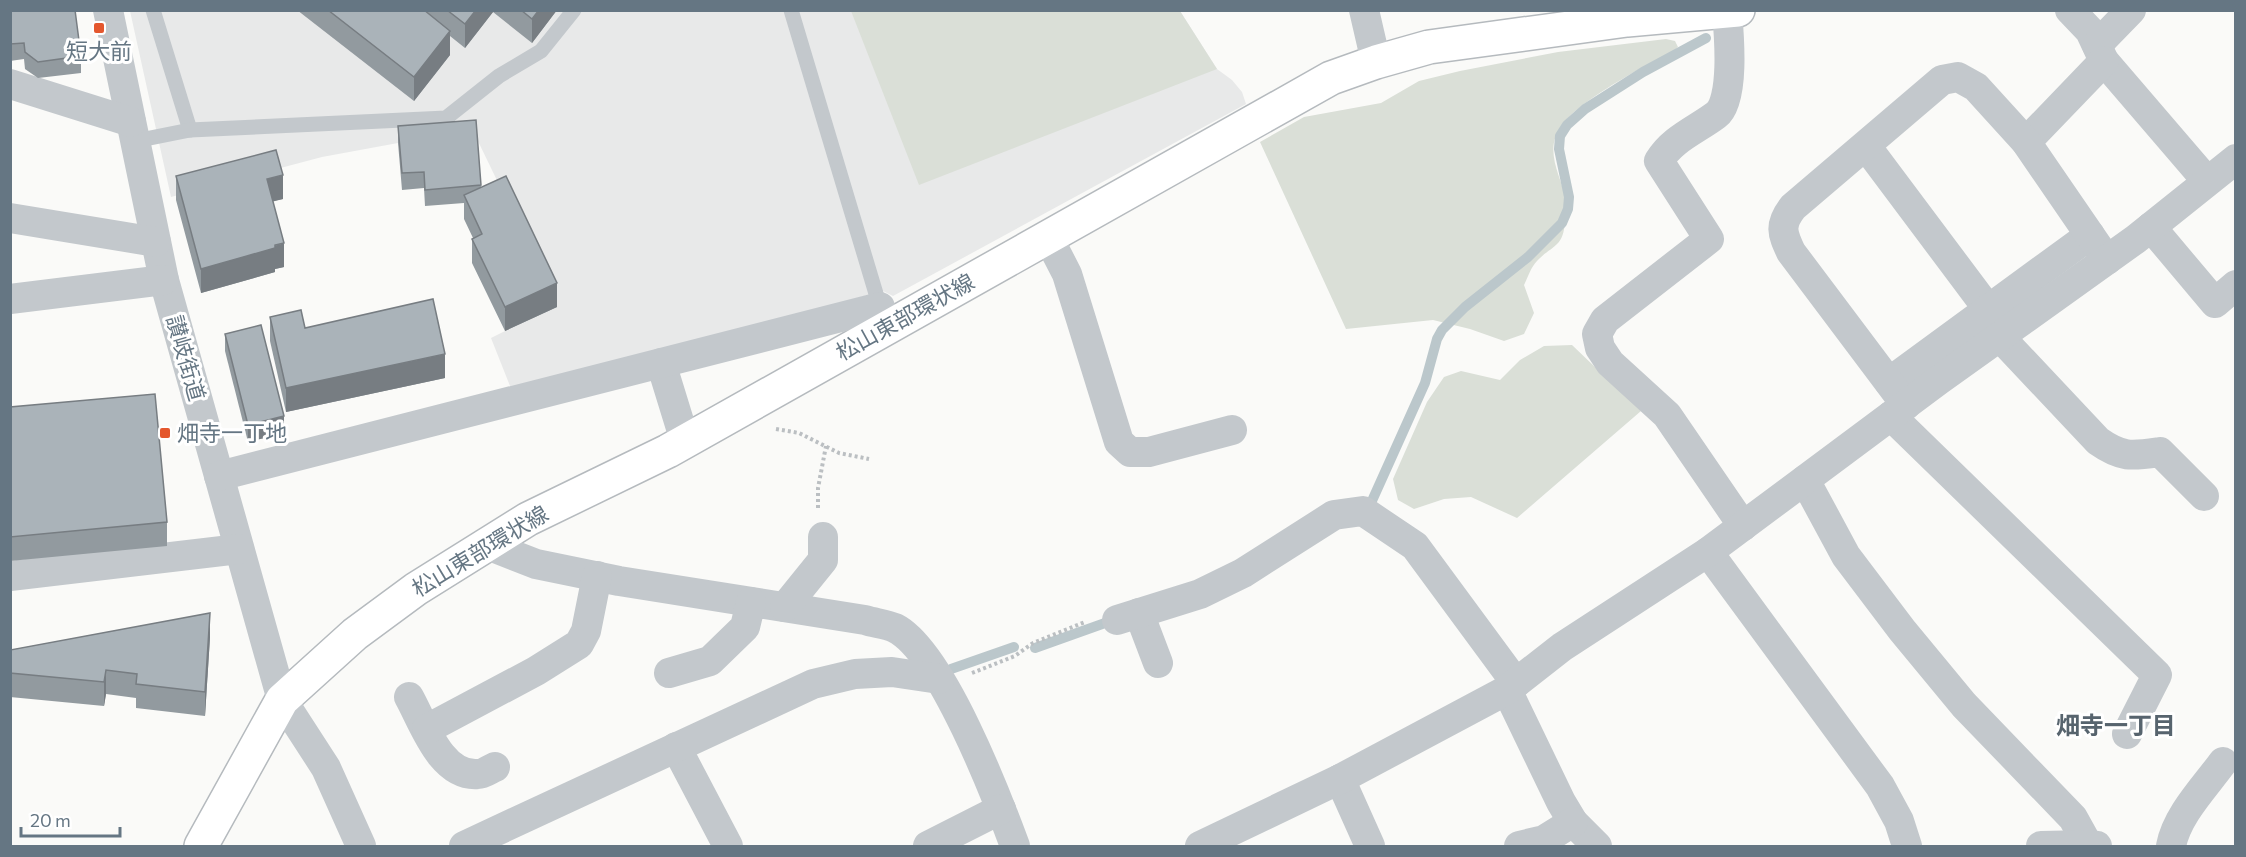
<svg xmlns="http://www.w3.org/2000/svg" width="2246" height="857" viewBox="0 0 2246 857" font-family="Commissioner,'Noto Sans JP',sans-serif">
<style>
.built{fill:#e8e9e9}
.green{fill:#dadfd7}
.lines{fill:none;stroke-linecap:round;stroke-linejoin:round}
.stream{stroke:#bbc7cb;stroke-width:10}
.primary-casing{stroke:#b5babe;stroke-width:36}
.path{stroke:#bbbfc2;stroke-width:4;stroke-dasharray:3 3;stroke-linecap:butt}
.service{stroke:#c3c8cc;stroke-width:15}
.minor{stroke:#c3c8cc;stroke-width:30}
.primary{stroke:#fff;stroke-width:33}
.wall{fill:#929a9f}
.shaded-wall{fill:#777d82}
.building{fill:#aab3b9;stroke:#777d82;stroke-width:1.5}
.poi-dot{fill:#e4572e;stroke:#fff;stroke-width:2}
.labels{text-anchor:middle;stroke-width:6;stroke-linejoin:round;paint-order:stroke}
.poi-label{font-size:22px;fill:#657683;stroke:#fff}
.street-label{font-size:22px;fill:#657683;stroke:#fff}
.neighbourhood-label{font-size:24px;font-weight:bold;fill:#57646e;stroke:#fff}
</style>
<rect width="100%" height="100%" fill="#fafaf8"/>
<polygon class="built" points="130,11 1180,11 1217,69 1232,80 1242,92 1246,104 893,296 883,291 512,391 491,338 505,331 506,199 476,137 398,143 322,157 171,197"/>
<g class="green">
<polygon points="851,11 1180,11 1217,69 919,185"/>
<path d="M1666 39 1675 41 1678 47C1669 57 1654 61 1643 67 1620 80 1580 103 1564 122 1542 149 1560 172 1566 200 1567 206 1566 216 1565 222 1563 248 1552 245 1537 261 1531 267 1528 277 1524 285L1534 313 1524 334 1504 341 1470 329 1433 320 1346 329 1260 142 1304 117 1381 103 1419 81 1460 71 1558 52Z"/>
<polygon points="1572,345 1641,411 1517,518 1471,497 1444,499 1414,509 1398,500 1393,479 1427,402 1444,377 1461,371 1500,380 1520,360 1544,346"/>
</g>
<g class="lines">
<g class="stream">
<polyline points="1371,503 1425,383 1437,339 1442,330 1465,307 1528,257 1562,223 1568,209 1569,197 1559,149 1560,136 1567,125 1585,109 1643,72 1706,38"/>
<polyline points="1035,648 1105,623"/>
<polyline points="951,669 1014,647"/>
</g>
<defs>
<polyline id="primary" points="201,846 282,700 355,634 416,589 528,519 668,451 1331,78 1376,62 1429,47 1627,20 1738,10"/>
</defs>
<use href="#primary" class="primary-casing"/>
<g class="path">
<polyline points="776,429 799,433 839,453 869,459"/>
<polyline points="818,508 818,488 826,446"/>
<polyline points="972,673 1015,656 1033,643 1085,622"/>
</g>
<g class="service">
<polyline points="153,10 190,130"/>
<polyline points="791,10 880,307"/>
<polyline points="135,141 190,130 446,118 499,76 541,51 574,10"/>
</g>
<g class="minor">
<polyline points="108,10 164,280 282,700 326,768 361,846"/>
<polyline points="1364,10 1376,62"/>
<polyline points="2070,10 2090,31 2104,61 2207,181"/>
<path d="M1727 11C1729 34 1735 101 1716 115 1696 130 1672 139 1659 161L1709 239 1605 320 1597 334 1600 348 1610 363 1667 415 1743 526"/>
<polyline points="2097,45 2131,10"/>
<polyline points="10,84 131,122"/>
<polyline points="2026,142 2104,61"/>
<polyline points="1866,146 1988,309"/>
<polyline points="10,218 156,242"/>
<polyline points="2151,227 2215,303 2236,285"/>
<polyline points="1048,237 1067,274 1119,442 1130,452 1149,452 1232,430"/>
<polyline points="10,299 164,280"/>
<path d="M2000 337 2098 441C2122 458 2132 456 2160 452L2204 496"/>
<polyline points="661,363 685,441"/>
<polyline points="1889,382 2090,235"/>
<path d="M1906 405 1791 252C1782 233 1779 225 1793 207L1942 80 1958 77 1976 87 2026 142 2107 260"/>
<polyline points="1891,416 2157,675 2127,734"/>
<polyline points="219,476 880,307 886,328"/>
<polyline points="1805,480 1846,556 1902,630 1964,705 2073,818 2088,845"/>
<path d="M485 544 536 564 619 581 865 620C874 623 886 624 895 628 941 651 997 797 1015 846"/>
<polyline points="1708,552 1880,786 1899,821 1907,846"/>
<polyline points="10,576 239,549"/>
<polyline points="785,607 823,560 823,537"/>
<polyline points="1139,613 1158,663"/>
<polyline points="1117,620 1200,594 1243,573 1334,515 1363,511 1415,546 1516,683"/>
<polyline points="669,673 710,661 745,627 751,602"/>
<polyline points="1507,690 1561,802 1573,822 1597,846"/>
<path d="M409 697C424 724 441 777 478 774 484 774 490 769 495 767"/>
<polyline points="427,729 536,671 579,644 586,631 597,576"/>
<polyline points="676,747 728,846"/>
<polyline points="1340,779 1370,846"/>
<polyline points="464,846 813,684 855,674 892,672 939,679"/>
<polyline points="928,846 1001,809"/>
<polyline points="1200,846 1340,779 1507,690 1562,647 1708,552 1939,380 2136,239 2236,159"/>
<polyline points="1519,846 1544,840 1573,822"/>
<polyline points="2041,846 2088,845 2097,846"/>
<path d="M2171 846C2177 815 2204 788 2223 762"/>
</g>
<use href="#primary" class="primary"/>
</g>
<g class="wall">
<polygon points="10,10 81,56 81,73 38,78 25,69 24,59 10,61"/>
<polygon points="297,10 557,10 532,43 493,12 465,48 450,36 450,55 414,101"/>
<polygon points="476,120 481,187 557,307 505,331 472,263 472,239 473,238 464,219 464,203 425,206 424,188 402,190 398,143 398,126"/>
<polygon points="176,176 283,199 273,201 284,267 275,269 275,272 201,293 176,200"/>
<polygon points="270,317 305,328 445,378 286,412 270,341"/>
<polygon points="225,334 284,433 248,442 225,351"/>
<polygon points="10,407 167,522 167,546 10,561"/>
<polygon points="210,637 205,716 136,708 136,698 106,694 104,706 10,697 10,650"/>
</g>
<g class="shaded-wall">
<polygon points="476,10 493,10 493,12 465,48 465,24"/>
<polygon points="539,10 557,10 532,43 532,19"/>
<polygon points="450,31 450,55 414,101 414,77"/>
<polygon points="283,175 283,199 267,203 267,179"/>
<polygon points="284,243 284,267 275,269 275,272 201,293 201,269"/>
<polygon points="557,283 557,307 505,331 505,307"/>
<polygon points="445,354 445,378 286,412 286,388"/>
<polygon points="284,416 284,433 248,442 248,425"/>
<polygon points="210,613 210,637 205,716 205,692"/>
<polygon points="106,670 106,694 104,706 104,682"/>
</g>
<g class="building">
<polygon points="10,10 75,10 81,56 38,62 25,52 24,43 10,44"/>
<polygon points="328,10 424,10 450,31 414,77"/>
<polygon points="447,10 476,10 465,24"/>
<polygon points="521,10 539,10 532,19"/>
<polygon points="476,120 481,185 425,190 424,172 402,173 398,126"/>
<polygon points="276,150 283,175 267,179 284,243 275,245 275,248 201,269 176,176"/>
<polygon points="506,176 557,283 505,307 472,239 482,234 464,195"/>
<polygon points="433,299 445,354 286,388 270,317 301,310 305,328"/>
<polygon points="261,325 284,416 248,425 225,334"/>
<polygon points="155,394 167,522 10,537 10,407"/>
<polygon points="210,613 205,692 136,684 137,674 106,670 104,682 10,673 10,650"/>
</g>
<g class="poi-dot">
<rect x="93" y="22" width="12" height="12" rx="3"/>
<rect x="159" y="427" width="12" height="12" rx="3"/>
</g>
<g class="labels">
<g class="poi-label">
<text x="99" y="59">短大前</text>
<text x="177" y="441" text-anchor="start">畑寺一丁地</text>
</g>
<g class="street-label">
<text transform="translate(905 317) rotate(-29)" y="8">松山東部環状線</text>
<text transform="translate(186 358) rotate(74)" y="8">讃岐街道</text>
<text transform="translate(480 551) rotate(-31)" y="8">松山東部環状線</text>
</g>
<g class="neighbourhood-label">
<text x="2116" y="734">畑寺一丁目</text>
</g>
</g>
<rect width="2246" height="857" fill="none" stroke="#657683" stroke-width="24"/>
<path d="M21 827v9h99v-9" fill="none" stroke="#657683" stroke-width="3"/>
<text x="30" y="827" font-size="18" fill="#657683" stroke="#ffffff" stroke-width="4.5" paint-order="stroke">20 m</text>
</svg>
